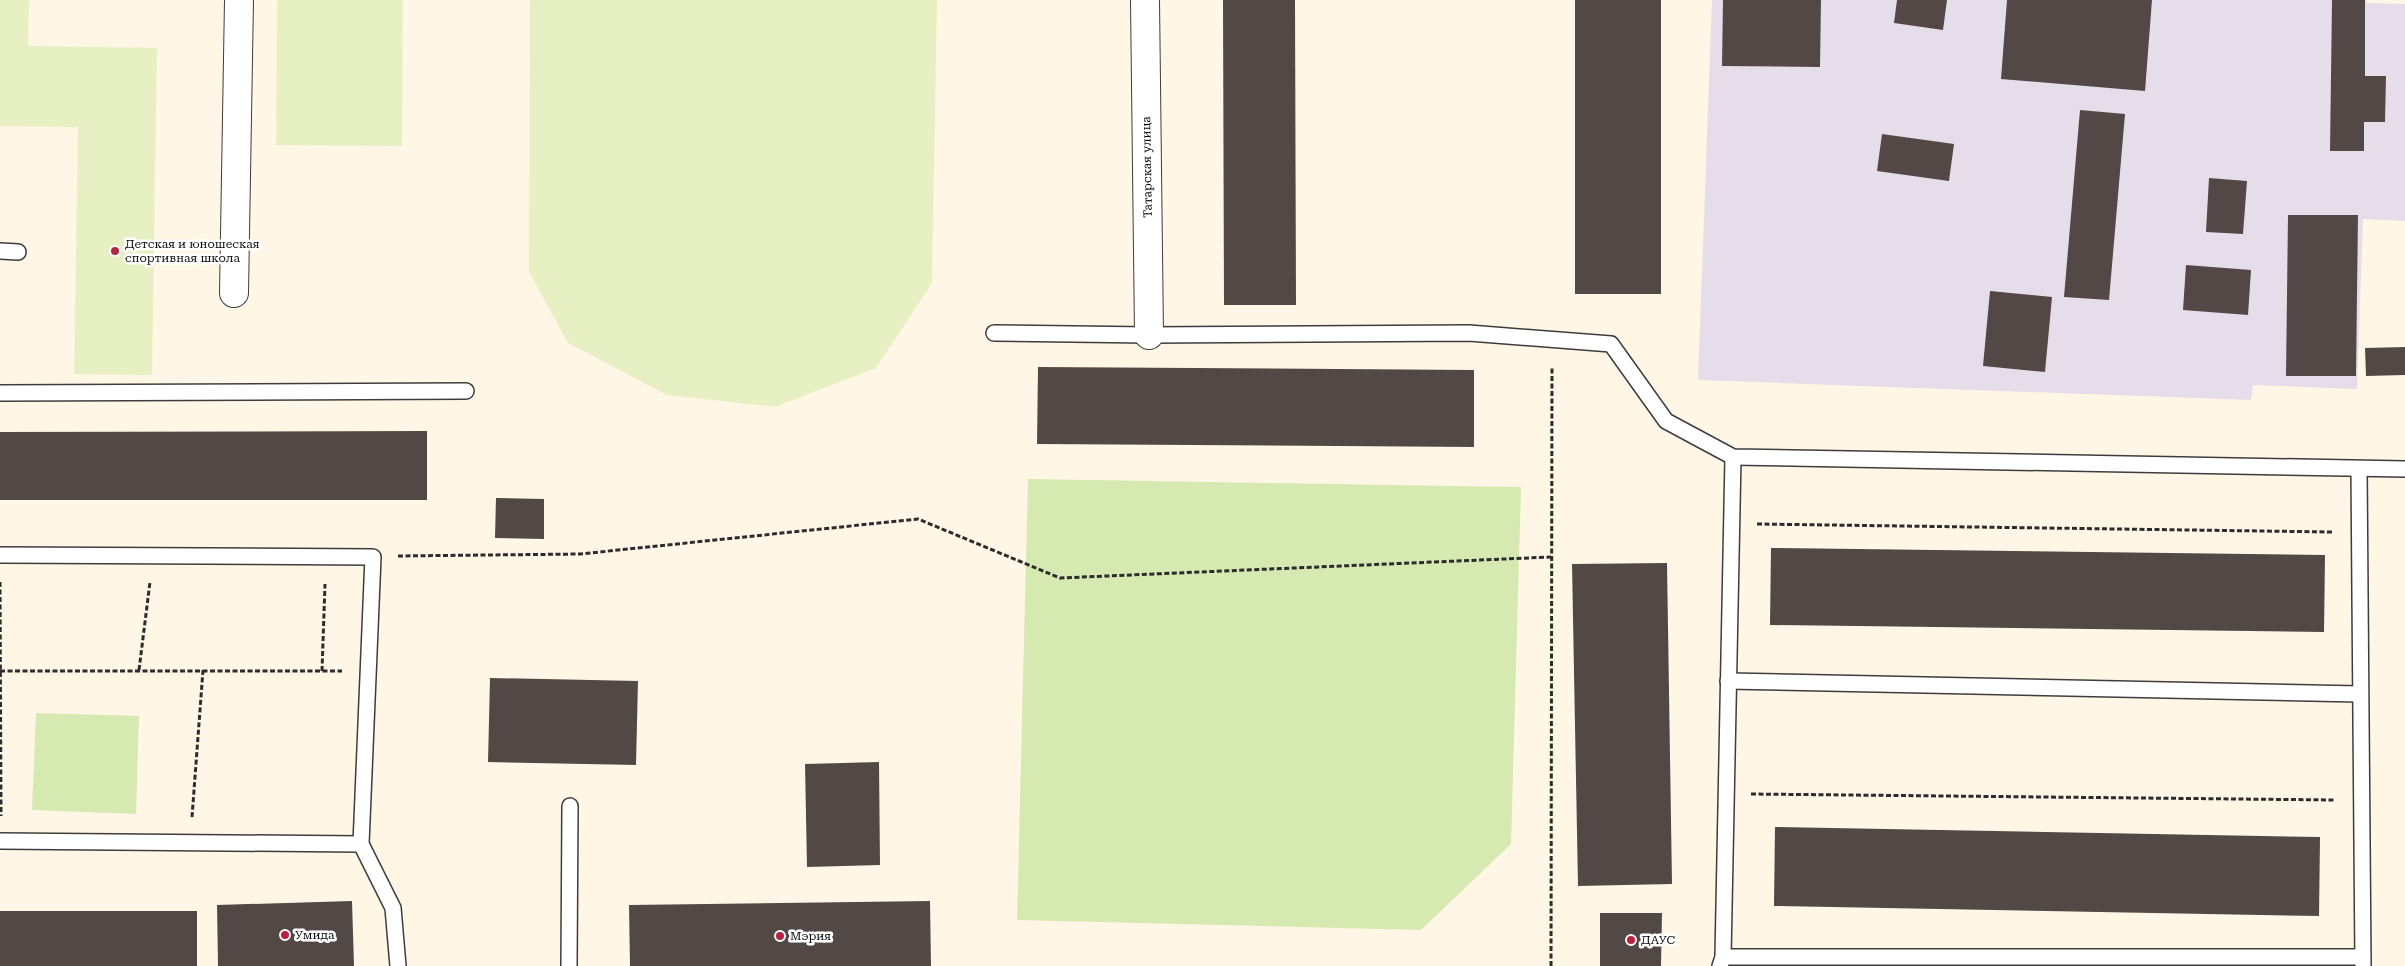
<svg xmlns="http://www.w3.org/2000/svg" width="2405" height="966" viewBox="0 0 2405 966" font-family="'Roboto Serif',serif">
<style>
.industrial{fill:#e6ddea}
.green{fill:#d6e9b1}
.pitch{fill:#e7f0c3}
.building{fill:#524946}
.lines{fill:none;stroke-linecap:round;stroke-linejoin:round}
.lane-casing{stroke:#3d3d3d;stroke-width:18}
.street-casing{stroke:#3d3d3d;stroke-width:30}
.path{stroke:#2c2c2c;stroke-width:3;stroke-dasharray:5 2.5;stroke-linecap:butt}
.lane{stroke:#fff;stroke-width:15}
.street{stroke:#fff;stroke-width:28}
.poi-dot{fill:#bb213f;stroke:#fff;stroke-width:2}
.labels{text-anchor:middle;stroke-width:5;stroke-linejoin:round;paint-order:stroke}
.street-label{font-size:12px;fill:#0a0a0a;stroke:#fff}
.poi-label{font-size:12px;fill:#0a0a0a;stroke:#fff;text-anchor:start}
</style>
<rect width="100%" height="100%" fill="#fff6e6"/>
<polygon class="industrial" points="1712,0 2366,0 2367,3 2405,4 2405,221 2363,219 2357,389 2253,385 2251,400 1698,380"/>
<g class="green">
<polygon points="1028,479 1521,487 1511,844 1421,930 1017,920"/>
<polygon points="36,713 139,716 136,814 32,810"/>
</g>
<g class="pitch">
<polygon points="0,0 29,0 28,46 157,48 152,375 74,374 78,127 0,126"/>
<polygon points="277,0 403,0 402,146 276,145"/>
<polygon points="530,0 937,0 932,283 876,368 775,407 667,395 568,343 529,272"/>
</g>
<g class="building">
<polygon points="1223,0 1295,0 1296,305 1224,305"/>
<rect x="1575" y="0" width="86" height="294"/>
<polygon points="1723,0 1821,0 1820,67 1722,66"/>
<polygon points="1897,0 1947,0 1943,30 1894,23"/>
<polygon points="2007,0 2152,0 2145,91 2001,79"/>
<polygon points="2332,0 2365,0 2365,76 2386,76 2385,122 2364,122 2364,151 2330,151"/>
<polygon points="2080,110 2125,114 2109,300 2064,297"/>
<polygon points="1882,134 1954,144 1949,181 1877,171"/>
<polygon points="2209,178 2247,181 2243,234 2206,232"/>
<polygon points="2288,215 2358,215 2356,376 2286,376"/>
<polygon points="2186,265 2251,270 2248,315 2183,310"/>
<polygon points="1990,291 2052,297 2045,372 1983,366"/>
<polygon points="2405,347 2405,375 2366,376 2365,348"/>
<polygon points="1038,367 1474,370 1474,447 1037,444"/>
<polygon points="427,431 427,500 0,500 0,432"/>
<polygon points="496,498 544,499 544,539 495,538"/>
<polygon points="1771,548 2325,555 2324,632 1770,625"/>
<polygon points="1667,563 1672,884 1578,886 1572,564"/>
<polygon points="490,678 638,681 636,765 488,762"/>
<polygon points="879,762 880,865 807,867 805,764"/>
<polygon points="1775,827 2320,837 2319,916 1774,906"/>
<polygon points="352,901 354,966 218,966 217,905"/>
<polygon points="930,901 931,966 630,966 629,905"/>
<rect x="0" y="911" width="197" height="55"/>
<polygon points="1600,913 1662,913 1661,966 1600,966"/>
</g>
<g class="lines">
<defs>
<g id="lane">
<polyline points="0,251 18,252"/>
<polyline points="994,333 1149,335 1469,333 1611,344 1666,421 1733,457 2405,469"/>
<polyline points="0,393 466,391"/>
<polyline points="2359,469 2363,966"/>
<polyline points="0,555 373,557 361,844 393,908 398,966"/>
<polyline points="1728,681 2360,694"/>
<polyline points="0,841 361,844"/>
<polyline points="1723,957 2362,957"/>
<polyline points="569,966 570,806"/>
<polyline points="1720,966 1723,957 1733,457"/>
</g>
<g id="street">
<polyline points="1145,0 1149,335"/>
<polyline points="234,293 239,0"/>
</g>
</defs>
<use href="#lane" class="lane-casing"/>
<use href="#street" class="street-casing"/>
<g class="path">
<polyline points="1757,524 2333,532"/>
<polyline points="398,556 580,554 918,519 1060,578 1551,557"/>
<polyline points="0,582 1,816"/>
<polyline points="139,670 150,582"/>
<polyline points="0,671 342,671"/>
<polyline points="322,671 325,584"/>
<polyline points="1751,794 2335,800"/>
<polyline points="192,817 203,670"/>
<polyline points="1551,966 1552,367"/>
</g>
<use href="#lane" class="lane"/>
<use href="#street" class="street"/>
</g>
<g class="poi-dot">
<circle cx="115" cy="251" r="5"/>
<circle cx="285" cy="935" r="5"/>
<circle cx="780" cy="936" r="5"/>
<circle cx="1631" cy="940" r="5"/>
</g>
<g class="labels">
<g class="street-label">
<text transform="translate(1147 167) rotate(-91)" y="4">Татарская улица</text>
</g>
<g class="poi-label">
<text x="125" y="248">Детская и юношеская<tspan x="125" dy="14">спортивная школа</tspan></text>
<text x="295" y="939">Умида</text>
<text x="790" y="940">Мэрия</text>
<text x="1641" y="944">ДАУС</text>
</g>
</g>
</svg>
